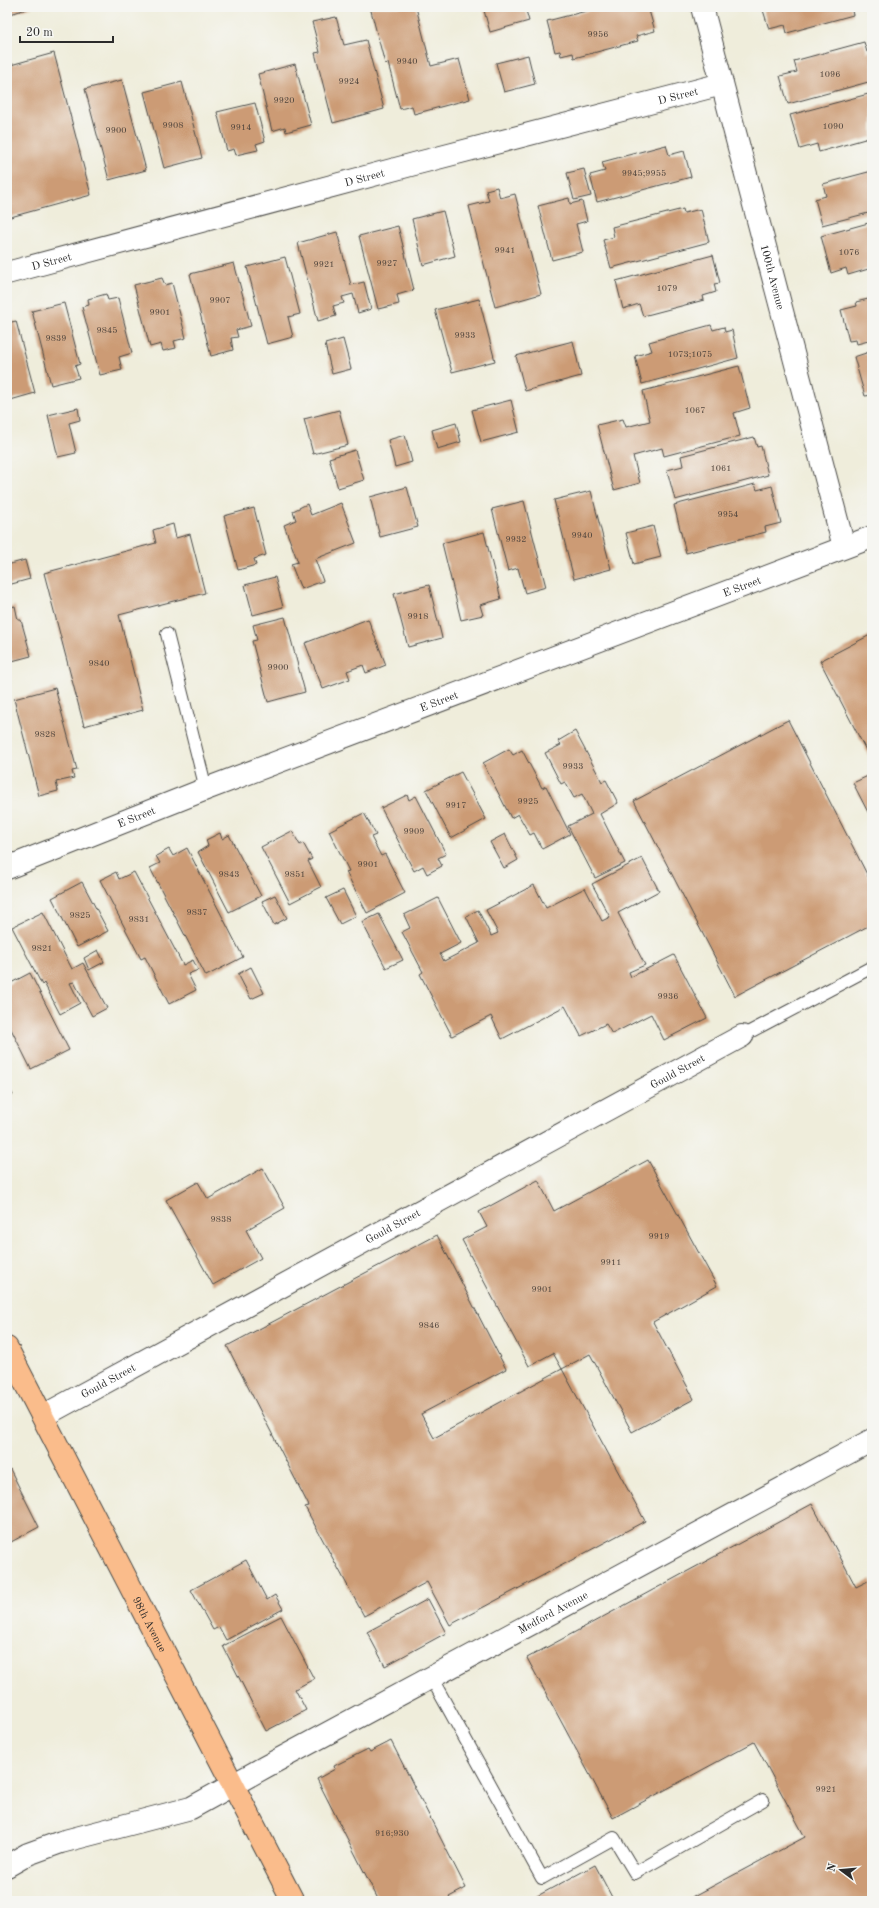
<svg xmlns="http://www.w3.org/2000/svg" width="879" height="1908" viewBox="0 0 879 1908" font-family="'Old Standard TT',serif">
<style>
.building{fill:#cc9b75}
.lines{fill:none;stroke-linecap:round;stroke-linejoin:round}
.service-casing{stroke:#484845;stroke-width:14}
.minor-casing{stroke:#484845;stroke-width:24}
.primary-casing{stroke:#484845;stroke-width:24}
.service{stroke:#fff;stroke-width:12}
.minor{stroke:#fff;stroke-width:22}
.primary{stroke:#fabc8b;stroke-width:22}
.labels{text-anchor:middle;stroke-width:4;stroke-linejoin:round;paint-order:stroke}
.number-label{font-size:9px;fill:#53473e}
.street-label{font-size:11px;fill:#2b2b2b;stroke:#f6f6f2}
</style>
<rect width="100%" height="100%" fill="#f6f6f2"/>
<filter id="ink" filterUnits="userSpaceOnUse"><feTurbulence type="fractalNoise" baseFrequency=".025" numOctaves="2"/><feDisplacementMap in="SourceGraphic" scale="8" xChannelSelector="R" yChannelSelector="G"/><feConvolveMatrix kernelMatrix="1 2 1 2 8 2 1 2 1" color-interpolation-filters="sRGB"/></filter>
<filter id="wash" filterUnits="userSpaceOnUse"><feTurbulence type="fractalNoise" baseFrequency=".012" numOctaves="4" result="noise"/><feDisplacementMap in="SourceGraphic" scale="16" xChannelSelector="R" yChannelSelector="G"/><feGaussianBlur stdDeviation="0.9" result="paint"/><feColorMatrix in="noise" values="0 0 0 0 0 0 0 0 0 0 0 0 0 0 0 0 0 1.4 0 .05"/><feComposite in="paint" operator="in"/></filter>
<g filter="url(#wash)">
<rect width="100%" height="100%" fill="#efeddb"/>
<g id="blocks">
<g class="building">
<polygon points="7,7 33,7 7,15"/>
<polygon points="370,7 416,7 431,66 459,59 470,99 414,114 412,106 400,109 388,63 385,64"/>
<polygon points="483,7 525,7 529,21 490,32"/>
<polygon points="602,7 648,7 655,31 636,36 638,41 574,58 573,53 561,56 560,51 555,52 547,21"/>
<polygon points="762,7 851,7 853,15 787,33 785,25 769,29"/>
<polygon points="336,17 344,45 366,40 384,109 333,123 315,53 320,52 312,22"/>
<polygon points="864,42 867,52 872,51 872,81 788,104 780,76 797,72 794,61"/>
<polygon points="54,53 91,195 7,218 7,66"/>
<polygon points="528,55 535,84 504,92 496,63"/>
<polygon points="295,64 311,125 286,132 285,127 272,131 258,74"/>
<polygon points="122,80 146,170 109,180 85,89"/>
<polygon points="182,82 202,158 164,168 144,92"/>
<polygon points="872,93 872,137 819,152 817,144 800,149 790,115"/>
<polygon points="255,103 265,141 256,144 258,150 236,155 234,149 227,151 217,112"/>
<polygon points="666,145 669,155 684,151 691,177 597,202 590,175 605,171 602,162"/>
<polygon points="584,169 591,196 574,200 567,173"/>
<polygon points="872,171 872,212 822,225 815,199 826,196 823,184"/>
<polygon points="497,187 500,198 515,194 541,294 495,307 469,206 489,201 486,190"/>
<polygon points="569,198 570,204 582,201 587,221 576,224 583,252 552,260 538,206"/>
<polygon points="683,209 684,213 701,209 709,242 611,268 603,240 614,237 612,227"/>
<polygon points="443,211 455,256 423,265 412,219"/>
<polygon points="872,222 872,268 848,275 846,268 831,273 821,236"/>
<polygon points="398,226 414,290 397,295 399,304 378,309 359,236"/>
<polygon points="337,232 351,285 364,282 371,309 358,313 353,294 342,297 344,303 333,306 336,316 318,321 298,243"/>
<polygon points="713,255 720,283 714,284 716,292 703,296 704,300 643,316 639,304 623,309 616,281"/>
<polygon points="285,257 300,314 288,317 293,337 267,344 247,267"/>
<polygon points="234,263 251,326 236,330 238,337 231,338 233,350 211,356 190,274"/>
<polygon points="162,278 165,285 172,283 186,338 174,341 176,348 163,351 161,344 150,347 134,285"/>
<polygon points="106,294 108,300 118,298 132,353 119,357 122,370 100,375 82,307 89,305 88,299"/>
<polygon points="872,298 872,340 857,344 856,340 849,341 841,310 857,306 856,302"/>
<polygon points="479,299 495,361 452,372 435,310"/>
<polygon points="64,303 80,364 75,366 79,378 51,385 32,311"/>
<polygon points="16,321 35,393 7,401 7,323"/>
<polygon points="711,325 713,330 724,327 725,332 732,330 738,358 642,384 635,356 652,351 649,342"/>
<polygon points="343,339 351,369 332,374 325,344"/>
<polygon points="573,341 581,376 525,391 516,356"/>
<polygon points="872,351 872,395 865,396 854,357"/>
<polygon points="739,366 750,408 734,413 740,436 664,456 662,448 633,456 640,483 614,490 597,425 623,419 626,427 650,421 643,391"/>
<polygon points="511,400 519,432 481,442 472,410"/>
<polygon points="78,408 80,420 69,423 76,453 58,457 48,415"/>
<polygon points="339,410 348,445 313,454 304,419"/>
<polygon points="456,423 461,442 437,449 432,430"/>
<polygon points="405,435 412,462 395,467 388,440"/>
<polygon points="754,437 757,447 761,446 768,475 675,500 667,470 683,466 681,456"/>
<polygon points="355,450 364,480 338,488 329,458"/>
<polygon points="755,484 757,490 772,486 781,523 765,527 766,532 686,553 674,505"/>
<polygon points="407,487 418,527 380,537 370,497"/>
<polygon points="591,491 611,569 574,579 554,500"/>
<polygon points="524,501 546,587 525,593 518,568 508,571 492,509"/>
<polygon points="341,503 356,543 315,559 323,581 301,589 291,564 298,562 284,525 296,520 293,511 307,504 311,515"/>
<polygon points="254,508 266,555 254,559 256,565 238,570 224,516"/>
<polygon points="173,524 176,538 190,534 205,593 119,615 143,710 84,726 44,573 156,543 153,530"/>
<polygon points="653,526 661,557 634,564 626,533"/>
<polygon points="484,532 501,599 480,605 483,615 461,620 442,543"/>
<polygon points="25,560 30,579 8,585 7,565"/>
<polygon points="275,577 283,607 253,615 245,585"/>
<polygon points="429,585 442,638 408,647 394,594"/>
<polygon points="15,606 18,620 21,620 31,656 12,661 10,653 7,654 7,608"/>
<polygon points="285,617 305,692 268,702 252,641 257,640 253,625"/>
<polygon points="368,619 386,665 366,673 363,665 347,671 350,679 323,689 305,643"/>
<polygon points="872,634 872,762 820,661"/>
<polygon points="55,688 77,770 72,771 74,778 56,782 58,791 39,796 14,699"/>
<polygon points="788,720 872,884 872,924 735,996 634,801"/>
<polygon points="575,731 602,782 606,780 618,803 600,814 625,863 595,878 568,826 592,814 582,794 574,798 565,782 561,784 545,753 561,745 558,741"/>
<polygon points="509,749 513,755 522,750 542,788 546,786 570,834 542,849 534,833 530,835 518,814 511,818 483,763"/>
<polygon points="461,772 486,819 451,838 426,790"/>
<polygon points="872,774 872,820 853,783"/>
<polygon points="407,795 409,800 416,796 446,854 438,858 442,866 427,874 423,866 414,871 381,808"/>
<polygon points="364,813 376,835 371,837 381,856 385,854 405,893 367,913 346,872 349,871 329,831"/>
<polygon points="292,831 300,845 303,843 312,859 308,861 321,887 290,903 261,847"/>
<polygon points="220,833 222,839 229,835 261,896 229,912 198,852 208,846 206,840"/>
<polygon points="505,834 518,860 504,868 490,842"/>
<polygon points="187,848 243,957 206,976 150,868 160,863 156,856 169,849 173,856"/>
<polygon points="642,858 659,891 618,913 645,965 629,972 631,977 674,955 707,1018 664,1040 651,1014 612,1034 606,1024 581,1036 565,1006 502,1039 491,1016 452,1036 420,974 423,972 402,932 410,928 404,915 438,898 461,943 440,954 444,961 479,943 466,916 478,910 491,936 498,933 486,910 534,885 546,908 585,888 602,921 610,917 592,884"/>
<polygon points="116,872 119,879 134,872 183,965 193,960 198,970 188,974 196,990 169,1004 145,957 141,959 100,880"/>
<polygon points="82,882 108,931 77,947 52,898"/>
<polygon points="343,890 356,916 340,924 326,898"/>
<polygon points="275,895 287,918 274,925 262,901"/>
<polygon points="43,912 72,969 83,963 107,1008 92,1016 74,982 70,983 80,1003 60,1014 44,983 42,985 12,927"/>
<polygon points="379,914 403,960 386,968 362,922"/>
<polygon points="98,950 104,962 89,970 84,958"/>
<polygon points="251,967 264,993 251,999 238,974"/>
<polygon points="30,973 69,1050 31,1069 7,1021 7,985"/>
<polygon points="7,1084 13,1095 7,1098"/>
<polygon points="648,1160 717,1286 653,1322 694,1399 632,1432 590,1354 562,1369 553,1353 529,1366 462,1240 487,1227 479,1212 538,1180 554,1211"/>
<polygon points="263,1168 285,1208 246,1230 261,1258 213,1285 166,1200 198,1182 208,1199"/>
<polygon points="437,1235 506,1369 421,1414 434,1438 562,1369 645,1521 450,1625 427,1582 364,1616 305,1507 309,1506 227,1346"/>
<polygon points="10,1469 39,1527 11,1542 7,1534 7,1470"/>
<polygon points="812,1504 856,1587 872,1579 872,1901 685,1901 805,1837 754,1742 613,1818 527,1658"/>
<polygon points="246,1560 267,1600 275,1595 283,1609 226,1640 219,1627 213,1630 191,1590"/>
<polygon points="428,1599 446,1633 385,1666 367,1632"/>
<polygon points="281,1616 314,1679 295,1689 306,1710 266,1731 223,1646"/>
<polygon points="391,1741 466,1888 449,1897 451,1901 379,1901 317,1779 335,1769 334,1766 368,1749 370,1752"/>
<polygon points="595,1865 614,1901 528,1901"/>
</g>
</g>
</g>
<g filter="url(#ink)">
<use href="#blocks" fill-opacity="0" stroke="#484845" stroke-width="1"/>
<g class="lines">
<defs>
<g id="service">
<polyline points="167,634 206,789"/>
<polyline points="742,1036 872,967"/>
<polyline points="431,1677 542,1878 614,1838 635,1873 763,1800"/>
</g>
<g id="minor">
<path id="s1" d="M702 7 844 547"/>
<path id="s2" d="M7 273 418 163 722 84"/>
<path id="s3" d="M7 868 206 789 872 537"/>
<path id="s4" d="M43 1416 742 1036"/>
<path id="s5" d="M7 1866 28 1854 61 1842 191 1808 265 1767 872 1440"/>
</g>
<g id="primary">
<path id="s6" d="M7 1348 293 1901"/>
</g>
</defs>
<use href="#service" class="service-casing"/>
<use href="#minor" class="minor-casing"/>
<use href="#primary" class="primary-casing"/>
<use href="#service" class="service"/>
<use href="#minor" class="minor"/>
<use href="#primary" class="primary"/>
</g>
</g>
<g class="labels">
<g class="number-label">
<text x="598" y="37">9956</text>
<text x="407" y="64">9940</text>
<text x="830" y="77">1096</text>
<text x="349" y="84">9924</text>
<text x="284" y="103">9920</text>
<text x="173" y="128">9908</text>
<text x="833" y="129">1090</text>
<text x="241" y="130">9914</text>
<text x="116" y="133">9900</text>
<text x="644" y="176">9945;9955</text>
<text x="505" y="253">9941</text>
<text x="849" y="255">1076</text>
<text x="387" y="266">9927</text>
<text x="324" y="267">9921</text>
<text x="667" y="291">1079</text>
<text x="220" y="303">9907</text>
<text x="160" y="315">9901</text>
<text x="107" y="333">9845</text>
<text x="465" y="338">9933</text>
<text x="56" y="341">9839</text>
<text x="690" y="357">1073;1075</text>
<text x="695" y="413">1067</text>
<text x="721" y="471">1061</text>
<text x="728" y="517">9954</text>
<text x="582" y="538">9940</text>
<text x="516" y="542">9932</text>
<text x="418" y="619">9918</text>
<text x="99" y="666">9840</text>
<text x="278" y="670">9900</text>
<text x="45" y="737">9828</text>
<text x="573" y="769">9933</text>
<text x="528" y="804">9925</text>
<text x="456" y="808">9917</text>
<text x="414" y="834">9909</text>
<text x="368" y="867">9901</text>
<text x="229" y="877">9843</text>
<text x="295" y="877">9851</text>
<text x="197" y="915">9837</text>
<text x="80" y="918">9825</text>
<text x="139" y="922">9831</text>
<text x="42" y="951">9821</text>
<text x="668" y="999">9936</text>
<text x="221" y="1222">9838</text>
<text x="659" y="1239">9919</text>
<text x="611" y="1265">9911</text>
<text x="542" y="1292">9901</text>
<text x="429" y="1328">9846</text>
<text x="826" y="1792">9921</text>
<text x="392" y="1836">916;930</text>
</g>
<g class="street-label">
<text dy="4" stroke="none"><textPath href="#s2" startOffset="694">D Street</textPath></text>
<text dy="4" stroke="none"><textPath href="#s2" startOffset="370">D Street</textPath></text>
<text dy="4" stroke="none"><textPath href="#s2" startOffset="46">D Street</textPath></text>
<text dy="4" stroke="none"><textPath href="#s1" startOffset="279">100th Avenue</textPath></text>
<text dy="4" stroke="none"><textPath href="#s3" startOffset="787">E Street</textPath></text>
<text dy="4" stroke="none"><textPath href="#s3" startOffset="463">E Street</textPath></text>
<text dy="4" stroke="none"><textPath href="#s3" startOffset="139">E Street</textPath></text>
<text dy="4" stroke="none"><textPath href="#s4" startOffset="722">Gould Street</textPath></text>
<text dy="4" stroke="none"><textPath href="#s4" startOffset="398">Gould Street</textPath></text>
<text dy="4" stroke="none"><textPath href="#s4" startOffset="74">Gould Street</textPath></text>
<text dy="4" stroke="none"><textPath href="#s5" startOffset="605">Medford Avenue</textPath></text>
<text dy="4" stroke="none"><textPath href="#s6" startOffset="311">98th Avenue</textPath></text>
</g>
</g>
<rect width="879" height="1908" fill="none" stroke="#f6f6f2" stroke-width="24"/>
<g transform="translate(841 1870) rotate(286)" stroke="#f6f6f2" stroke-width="3" paint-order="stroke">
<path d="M0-3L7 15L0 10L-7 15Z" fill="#2b2b2b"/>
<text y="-6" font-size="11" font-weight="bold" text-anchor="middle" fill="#2b2b2b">N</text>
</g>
<path d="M20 36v6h93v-6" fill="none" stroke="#2b2b2b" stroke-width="2"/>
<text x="26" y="36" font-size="12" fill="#2b2b2b" stroke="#f6f6f2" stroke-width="3" paint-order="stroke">20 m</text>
</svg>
